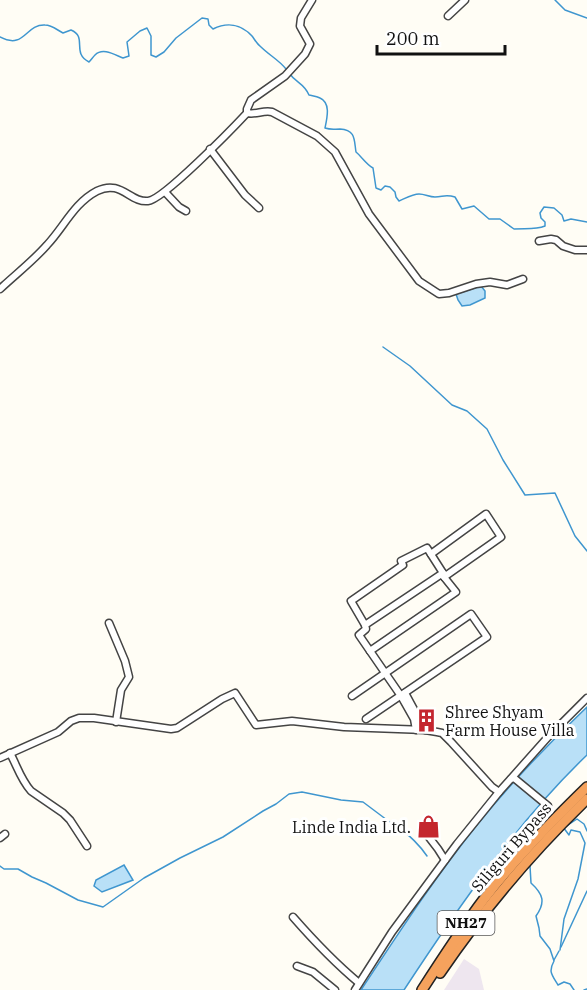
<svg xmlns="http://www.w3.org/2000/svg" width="587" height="990" viewBox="0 0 587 990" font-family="'IBM Plex Serif',serif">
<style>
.industrial{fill:#eee6ef}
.water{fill:#b9e0f7;stroke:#3f96cf;stroke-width:1.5}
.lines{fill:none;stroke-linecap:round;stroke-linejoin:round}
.stream{stroke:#3f96cf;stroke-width:1.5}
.minor-casing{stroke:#444;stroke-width:9}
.highway-casing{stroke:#222;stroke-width:12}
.minor{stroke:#fff;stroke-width:6}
.highway{stroke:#f5a25d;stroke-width:9}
.labels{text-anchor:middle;stroke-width:6;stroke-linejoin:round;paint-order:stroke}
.shield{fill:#fff;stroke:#585858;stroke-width:1.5}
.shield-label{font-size:15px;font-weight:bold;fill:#111}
.poi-label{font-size:16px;fill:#111;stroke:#fff;text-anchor:start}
.street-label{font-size:16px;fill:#111;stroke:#fff}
</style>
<rect width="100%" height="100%" fill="#fffdf5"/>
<polygon class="industrial" points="464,959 479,969 484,990 444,990"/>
<g class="water">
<polygon points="481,286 485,291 485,298 470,305 462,306 458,300 456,294"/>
<path d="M587 707V755C517 822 457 909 404 990H361C398 934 435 877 477 825 511 783 548 744 587 707Z"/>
<polygon points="124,865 133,880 102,892 94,886 96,880"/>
</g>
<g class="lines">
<g class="stream">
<polyline points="555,0 565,10 587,18"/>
<path d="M0 37C25 50 25 24 45 25 52 25 57 30 63 33L71 30C88 37 71 53 89 62 91 60 93 57 95 55 103 47 115 55 123 58L129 56 127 42 140 31 147 28 151 36V55L156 57 164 52 176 38 202 18 208 19 209 25 213 29C227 22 241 24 252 36 255 40 257 44 261 47 269 55 279 60 286 69"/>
<path d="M289 73C296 83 304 83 309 95 313 96 316 96 320 98 331 103 327 118 325 128 331 130 334 129 340 129 356 130 354 140 356 152 362 157 366 164 373 168L376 188 381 190 385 186 390 187 395 192 396 197 399 201C406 198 413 194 419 194 425 194 429 197 435 197 443 197 445 194 455 197L462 209 474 206 489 219H500L514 229C525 228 535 230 545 226V222L541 218 540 213 544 207 554 208 562 215 564 221 571 219 587 222"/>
<polyline points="383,347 410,366 452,405 467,411 487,429 503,460 525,495 555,493 575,536 587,551"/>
<polyline points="568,825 577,819 584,824 587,831"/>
<path d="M0 866 4 869H18L32 877 46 883 78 900 103 907 144 878 180 858 223 837 263 811 276 804 289 794 302 792 341 800 363 802 399 829C408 833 421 847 427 856"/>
<path d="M530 866 531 883C543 894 546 902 536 916L539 928 540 936 550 949 554 961C548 972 552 975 558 985L564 982 570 984 574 990"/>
<polyline points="561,947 587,891"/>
<polyline points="560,950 564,919 578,879 585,843 580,832 571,830 569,835 563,827"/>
<polyline points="554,960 559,951"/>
<polyline points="584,990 587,989"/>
</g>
<defs>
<g id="minor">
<polyline points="448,16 465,0"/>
<path d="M247 113C256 115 263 110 272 112L317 136 335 152 369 214 419 281 439 294 449 293 476 284 490 282 507 285 523 279"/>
<polyline points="210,149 245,195 259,208"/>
<polyline points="165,192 179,207 186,211"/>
<polyline points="539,241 551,239 556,240 563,246 575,250 587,250"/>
<path d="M0 289C16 274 33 261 47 245 64 227 74 203 97 191 121 179 130 203 148 201 163 200 233 128 247 113V109L251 100 285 76 305 54 310 44 300 26 301 18 312 0"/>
<polyline points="431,554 486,514 501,537 444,577"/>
<polyline points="109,623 125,661 129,677 121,690 116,722"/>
<polyline points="365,625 351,601 403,565 401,561 427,548 443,573 444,577 456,592 370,651"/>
<polyline points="405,693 425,730"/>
<polyline points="352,696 471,614 487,637 366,719"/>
<polyline points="416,730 414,719 401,696 359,635 366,629 365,625 443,573"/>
<path d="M10 753C17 766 21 780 31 791L63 813 70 820 87 846"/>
<polyline points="0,758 58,732 71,721 79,718 94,718 171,729 177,728 222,699 235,693 256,725 292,721 344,727 425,730 437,732 442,733 451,742 492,787 499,792"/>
<polyline points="511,779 514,778 548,806"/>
<polyline points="428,836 438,849 445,860"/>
<polyline points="0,838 5,834"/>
<path d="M293 917C314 941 335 963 359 983"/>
<polyline points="297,966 313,972 335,990"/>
<polyline points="355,990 392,932 457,844 499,792 548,737 587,698"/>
</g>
<g id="highway">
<path d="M440 973C483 910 532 852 587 799"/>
<path d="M422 990C442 959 462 928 484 899 515 859 551 822 587 787"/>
</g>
</defs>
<use href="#minor" class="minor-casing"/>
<use href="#highway" class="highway-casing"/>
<use href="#minor" class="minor"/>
<use href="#highway" class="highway"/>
</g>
<defs>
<symbol id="building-bare" viewBox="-9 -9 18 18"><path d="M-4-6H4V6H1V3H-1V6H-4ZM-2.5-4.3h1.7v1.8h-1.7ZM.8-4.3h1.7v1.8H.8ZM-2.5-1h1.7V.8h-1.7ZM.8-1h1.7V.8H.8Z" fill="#c4262e" stroke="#fff" stroke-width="2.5" paint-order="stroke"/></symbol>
<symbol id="shop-bare" viewBox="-9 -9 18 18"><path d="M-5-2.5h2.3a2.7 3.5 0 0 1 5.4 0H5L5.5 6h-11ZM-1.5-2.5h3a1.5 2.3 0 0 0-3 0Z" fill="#c4262e" stroke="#fff" stroke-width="2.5" paint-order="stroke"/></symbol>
</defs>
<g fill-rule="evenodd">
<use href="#building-bare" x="410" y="704" width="33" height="33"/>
<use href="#shop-bare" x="412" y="810" width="33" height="33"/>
</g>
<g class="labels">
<rect class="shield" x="437.5" y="911" width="57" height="24" rx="4.5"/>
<g class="shield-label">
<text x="466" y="928">NH27</text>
</g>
<g class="poi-label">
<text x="445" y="718">Shree Shyam<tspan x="445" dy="18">Farm House Villa</tspan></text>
<text x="411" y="833" text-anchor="end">Linde India Ltd.</text>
</g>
<g class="street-label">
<text transform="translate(511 847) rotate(-49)" y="6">Siliguri Bypass</text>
</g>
</g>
<path d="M377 45v9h128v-9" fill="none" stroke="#111111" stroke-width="3"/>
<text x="386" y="45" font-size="18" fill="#111111" stroke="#ffffff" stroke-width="4.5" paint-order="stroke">200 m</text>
</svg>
